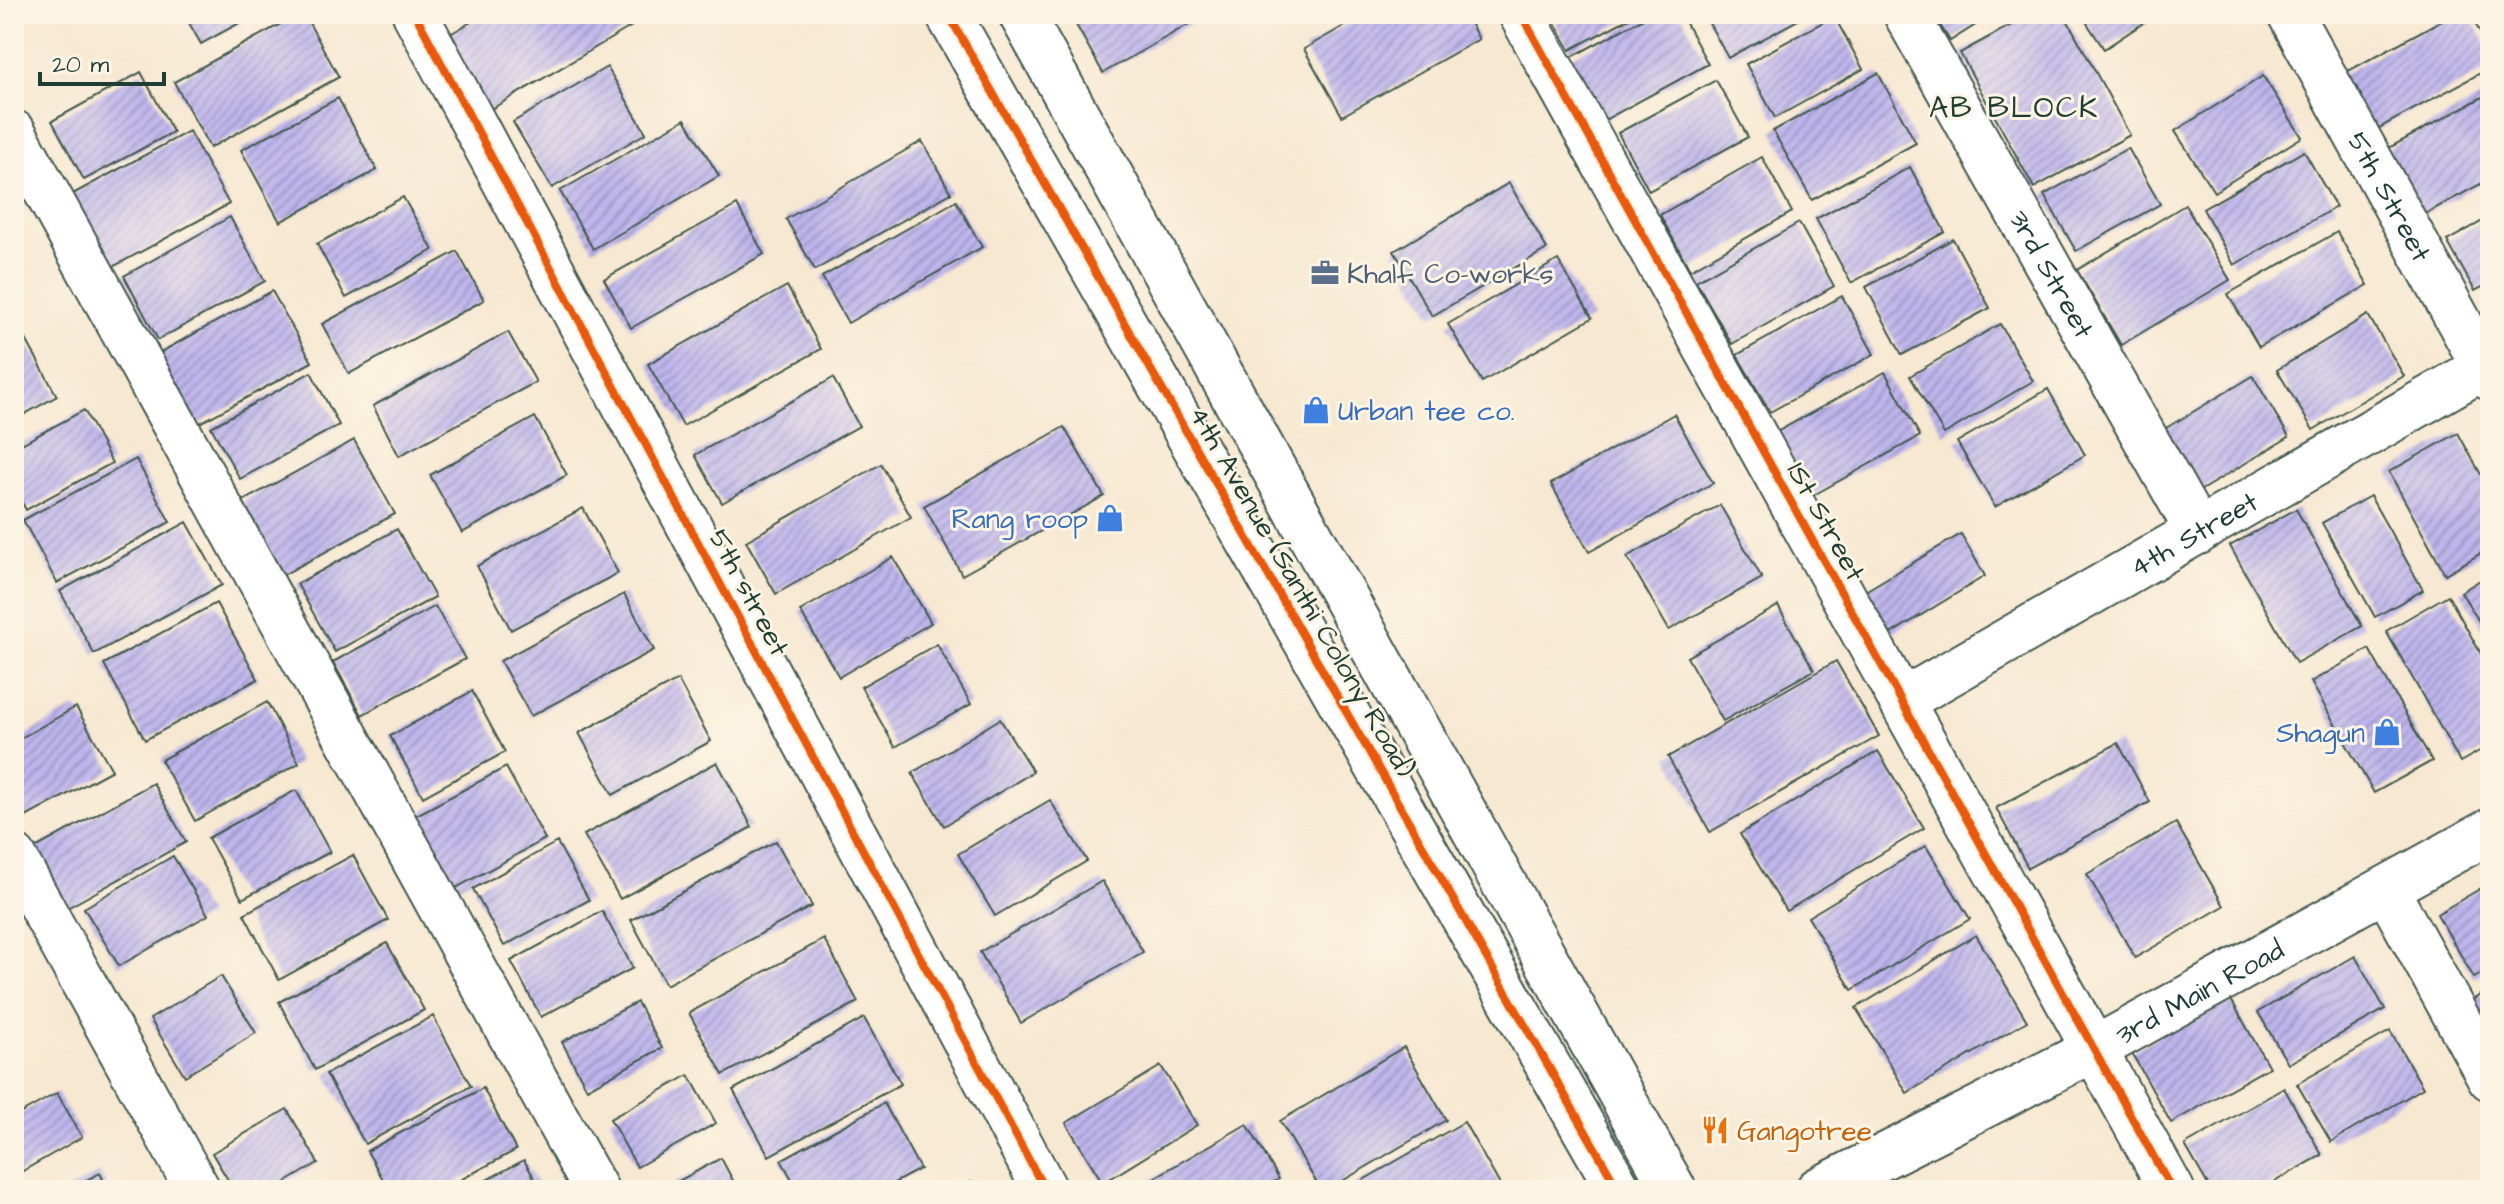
<svg xmlns="http://www.w3.org/2000/svg" width="2504" height="1204" viewBox="0 0 2504 1204" font-family="'Architects Daughter',sans-serif">
<style>
.building{fill:url(#building-hatch)}
.lines{fill:none;stroke-linecap:round;stroke-linejoin:round}
.minor-casing{stroke:#3f574c;stroke-width:48}
.tertiary-casing{stroke:#3f574c;stroke-width:48}
.minor{stroke:#fff;stroke-width:44}
.tertiary{stroke:#fff;stroke-width:44}
.cycleway-casing{stroke:#fcf5e5;stroke-width:13}
.cycleway{stroke:#e8590c;stroke-width:8}
.labels{text-anchor:middle;stroke-width:6;stroke-linejoin:round;paint-order:stroke}
.street-label{font-size:28px;fill:#1f3d34;stroke:#fcf5e5}
.service-label{font-size:28px;fill:#4e5e75;stroke:#fcf5e5;text-anchor:start}
.shop-label{font-size:28px;fill:#366cbe;stroke:#fcf5e5;text-anchor:end}
.food-label{font-size:28px;fill:#c56008;stroke:#fcf5e5;text-anchor:start}
.neighbourhood-label{font-size:30px;letter-spacing:2px;fill:#1f3d34;stroke:#fcf5e5}
</style>
<defs>
<pattern id="building-hatch" width="6" height="6" patternUnits="userSpaceOnUse" patternTransform="scale(2)"><rect width="6" height="6" fill="#beb5ec"/><path d="M-1 1l2-2M0 6l6-6M5 7l2-2" fill="none" stroke="#9a94c0"/></pattern>
</defs>
<rect width="100%" height="100%" fill="#fcf5e5"/>
<filter id="ink" filterUnits="userSpaceOnUse"><feTurbulence type="fractalNoise" baseFrequency=".0125" numOctaves="2"/><feDisplacementMap in="SourceGraphic" scale="16" xChannelSelector="R" yChannelSelector="G"/><feConvolveMatrix kernelMatrix="1 2 1 2 8 2 1 2 1" color-interpolation-filters="sRGB"/></filter>
<filter id="wash" filterUnits="userSpaceOnUse"><feTurbulence type="fractalNoise" baseFrequency=".006" numOctaves="4" result="noise"/><feDisplacementMap in="SourceGraphic" scale="32" xChannelSelector="R" yChannelSelector="G"/><feGaussianBlur stdDeviation="1.8" result="paint"/><feColorMatrix in="noise" values="0 0 0 0 0 0 0 0 0 0 0 0 0 0 0 0 0 1.4 0 .05"/><feComposite in="paint" operator="in"/></filter>
<g filter="url(#wash)">
<rect width="100%" height="100%" fill="#f7e8d1"/>
<g id="blocks">
<g class="building">
<polygon points="184,14 256,14 201,44"/>
<polygon points="299,14 304,14 339,77 210,148 174,82"/>
<polygon points="485,14 625,14 632,26 488,111 445,37"/>
<polygon points="1070,14 1207,14 1103,73"/>
<polygon points="1365,14 1465,14 1479,39 1342,116 1304,49"/>
<polygon points="1550,14 1637,14 1570,50"/>
<polygon points="1651,14 1681,14 1708,64 1603,121 1568,59"/>
<polygon points="1704,14 1809,14 1728,58"/>
<polygon points="1933,14 1993,14 1950,41"/>
<polygon points="2031,14 2064,14 2130,135 2034,188 1960,53"/>
<polygon points="2081,14 2157,14 2104,49"/>
<polygon points="2453,14 2470,14 2490,51 2490,68 2370,133 2339,76"/>
<polygon points="1834,16 1863,69 1775,118 1746,64"/>
<polygon points="607,67 646,133 552,188 513,122"/>
<polygon points="141,72 173,132 84,180 52,121"/>
<polygon points="1878,73 1916,143 1812,200 1773,131"/>
<polygon points="2263,76 2302,137 2214,192 2175,131"/>
<polygon points="1716,80 1748,137 1649,191 1618,133"/>
<polygon points="2490,93 2490,179 2421,216 2385,150"/>
<polygon points="338,98 377,170 280,222 241,150"/>
<polygon points="685,119 719,176 593,249 560,191"/>
<polygon points="189,131 229,204 111,268 71,195"/>
<polygon points="922,141 951,193 815,270 786,219"/>
<polygon points="2128,148 2160,204 2076,251 2044,195"/>
<polygon points="2304,151 2336,207 2234,265 2203,209"/>
<polygon points="1762,157 1792,212 1690,270 1660,215"/>
<polygon points="1910,167 1945,232 1851,283 1816,219"/>
<polygon points="1509,183 1547,249 1432,316 1394,251"/>
<polygon points="403,197 433,250 346,298 317,244"/>
<polygon points="956,201 982,247 848,323 822,277"/>
<polygon points="737,205 764,254 631,328 604,279"/>
<polygon points="2185,205 2230,280 2121,345 2077,270"/>
<polygon points="230,217 265,281 158,340 124,276"/>
<polygon points="2490,217 2490,283 2475,291 2447,241"/>
<polygon points="1799,223 1834,286 1732,344 1696,281"/>
<polygon points="2337,232 2368,285 2259,347 2228,294"/>
<polygon points="1953,239 1990,308 1902,355 1866,287"/>
<polygon points="457,251 484,300 349,374 322,324"/>
<polygon points="1558,260 1592,318 1482,382 1448,324"/>
<polygon points="787,286 821,349 683,426 648,364"/>
<polygon points="272,291 312,362 189,429 150,358"/>
<polygon points="1842,296 1874,354 1770,412 1737,355"/>
<polygon points="2368,315 2404,376 2313,430 2277,370"/>
<polygon points="2000,324 2033,381 1944,434 1910,376"/>
<polygon points="21,330 57,396 14,420 14,334"/>
<polygon points="508,332 536,382 399,456 373,406"/>
<polygon points="311,372 339,425 240,479 211,427"/>
<polygon points="1885,372 1920,436 1812,496 1777,432"/>
<polygon points="2253,376 2289,437 2193,495 2156,434"/>
<polygon points="833,378 859,426 722,503 695,455"/>
<polygon points="2048,389 2085,455 1995,507 1957,442"/>
<polygon points="84,410 112,463 26,510 14,488 14,448"/>
<polygon points="1674,414 1713,483 1589,552 1551,484"/>
<polygon points="535,417 567,475 462,533 430,475"/>
<polygon points="1064,427 1104,496 962,575 924,506"/>
<polygon points="2458,433 2490,491 2490,548 2445,574 2389,472"/>
<polygon points="354,440 395,514 283,575 243,501"/>
<polygon points="136,459 170,522 57,583 23,520"/>
<polygon points="881,464 911,517 776,594 746,541"/>
<polygon points="2370,496 2423,590 2375,617 2322,523"/>
<polygon points="1720,505 1762,578 1669,630 1627,557"/>
<polygon points="583,508 618,573 511,630 477,566"/>
<polygon points="2296,509 2362,626 2296,663 2230,546"/>
<polygon points="187,522 222,585 94,654 60,591"/>
<polygon points="397,529 435,597 335,652 297,584"/>
<polygon points="1961,534 1985,576 1887,636 1862,593"/>
<polygon points="893,557 931,623 839,677 800,611"/>
<polygon points="2490,574 2490,639 2461,592"/>
<polygon points="624,594 654,650 531,716 500,661"/>
<polygon points="2448,595 2490,670 2490,745 2460,762 2386,631"/>
<polygon points="216,603 258,679 145,740 104,664"/>
<polygon points="435,606 465,659 362,715 333,662"/>
<polygon points="1778,606 1814,670 1723,721 1687,657"/>
<polygon points="937,644 971,704 895,747 861,687"/>
<polygon points="2369,649 2432,761 2374,793 2311,682"/>
<polygon points="1836,661 1879,736 1710,832 1668,757"/>
<polygon points="678,680 711,741 613,795 579,733"/>
<polygon points="472,691 505,752 423,797 390,736"/>
<polygon points="267,702 299,763 195,821 161,760"/>
<polygon points="76,707 112,770 26,817 14,796 14,742"/>
<polygon points="1000,719 1033,772 944,826 912,773"/>
<polygon points="2118,743 2150,802 2028,868 1996,808"/>
<polygon points="1878,751 1924,828 1786,911 1740,834"/>
<polygon points="717,762 752,827 620,899 584,835"/>
<polygon points="506,767 545,839 449,892 409,819"/>
<polygon points="153,783 186,842 51,917 19,857"/>
<polygon points="296,790 330,852 242,899 208,838"/>
<polygon points="1050,800 1087,861 995,916 958,854"/>
<polygon points="2176,823 2224,906 2135,958 2087,874"/>
<polygon points="776,841 812,906 666,985 631,920"/>
<polygon points="557,842 589,900 504,946 473,889"/>
<polygon points="1926,846 1970,919 1852,990 1808,917"/>
<polygon points="353,855 388,920 279,980 244,914"/>
<polygon points="173,856 208,915 119,966 84,908"/>
<polygon points="1102,881 1143,952 1021,1023 980,952"/>
<polygon points="2490,883 2490,969 2474,978 2437,914"/>
<polygon points="602,911 633,968 541,1017 511,961"/>
<polygon points="1976,935 2027,1021 1907,1093 1856,1008"/>
<polygon points="824,939 858,1002 723,1075 689,1013"/>
<polygon points="387,943 424,1010 315,1070 279,1002"/>
<polygon points="2355,956 2385,1009 2288,1064 2258,1012"/>
<polygon points="221,976 256,1033 185,1076 150,1019"/>
<polygon points="2490,990 2490,1036 2470,1001"/>
<polygon points="2229,996 2269,1067 2171,1123 2131,1052"/>
<polygon points="637,1002 662,1048 587,1089 562,1042"/>
<polygon points="433,1016 471,1086 365,1144 326,1074"/>
<polygon points="864,1018 901,1084 769,1156 733,1090"/>
<polygon points="2390,1031 2423,1088 2331,1142 2297,1084"/>
<polygon points="1404,1047 1446,1120 1327,1190 1321,1190 1280,1121"/>
<polygon points="1161,1066 1197,1125 1103,1183 1066,1123"/>
<polygon points="689,1075 716,1123 637,1167 610,1119"/>
<polygon points="483,1088 516,1150 442,1190 389,1190 367,1151"/>
<polygon points="2284,1088 2322,1155 2260,1190 2211,1190 2185,1145"/>
<polygon points="57,1093 82,1137 14,1176 14,1117"/>
<polygon points="884,1103 920,1169 881,1190 798,1190 781,1160"/>
<polygon points="287,1109 318,1163 273,1190 234,1190 212,1153"/>
<polygon points="1464,1122 1503,1190 1346,1190"/>
<polygon points="1247,1124 1279,1179 1260,1190 1133,1190"/>
<polygon points="721,1158 738,1190 662,1190"/>
<polygon points="524,1160 541,1190 468,1190"/>
<polygon points="100,1173 108,1190 67,1190"/>
<polygon points="971,1182 975,1190 957,1190"/>
</g>
</g>
</g>
<g filter="url(#ink)">
<use href="#blocks" fill-opacity="0" stroke="#3f574c" stroke-width="2"/>
<g class="lines">
<defs>
<g id="minor">
<polyline points="415,14 1045,1190"/>
<polyline points="1521,14 2172,1190"/>
<path id="s1" d="M1906 14 2198 532"/>
<path id="s2" d="M2290 14 2490 378"/>
<polyline points="14,133 596,1190"/>
<path id="s3" d="M1902 701 2484 367"/>
<polyline points="14,857 198,1190"/>
<polyline points="2386,889 2490,1078"/>
<path id="s4" d="M1818 1190 2095 1049 2490 831"/>
</g>
<g id="tertiary">
<polyline points="948,14 1619,1190"/>
<polyline points="1021,14 1674,1190"/>
</g>
</defs>
<use href="#minor" class="minor-casing"/>
<use href="#tertiary" class="tertiary-casing"/>
<use href="#minor" class="minor"/>
<use href="#tertiary" class="tertiary"/>
<defs>
<g id="cycleway">
<polyline points="415,14 1045,1190"/>
<polyline points="948,14 1619,1190"/>
<polyline points="1521,14 2172,1190"/>
</g>
</defs>
<use href="#cycleway" class="cycleway-casing"/>
<use href="#cycleway" class="cycleway"/>
</g>
</g>
<defs>
<symbol id="office-bare" viewBox="-9 -9 18 18"><path d="M-6-3h4V-5.5h4V-3h4V5H-6ZM-1-4.5V-3h2v-1.5ZM-6 0V1H6V0Z" fill="#5c6f8a" stroke="#fcf5e5" stroke-width="2.5" paint-order="stroke"/></symbol>
<symbol id="shop-bare" viewBox="-9 -9 18 18"><path d="M-5-2.5h2.3a2.7 3.5 0 0 1 5.4 0H5L5.5 6h-11ZM-1.5-2.5h3a1.5 2.3 0 0 0-3 0Z" fill="#3f7fe0" stroke="#fcf5e5" stroke-width="2.5" paint-order="stroke"/></symbol>
<symbol id="restaurant-bare" viewBox="-9 -9 18 18"><path d="M-5-6h1v4h1v-4h1v4h1v-4h1v5L-1.5 .5V6h-2V.5L-5-1ZM5-6V6H3V1.5H1.5Q1.5-4 5-6Z" fill="#e8710a" stroke="#fcf5e5" stroke-width="2.5" paint-order="stroke"/></symbol>
</defs>
<g fill-rule="evenodd">
<use href="#office-bare" x="1305" y="253" width="40" height="40"/>
<use href="#shop-bare" x="1296" y="390" width="40" height="40"/>
<use href="#shop-bare" x="1090" y="498" width="40" height="40"/>
<use href="#shop-bare" x="2367" y="712" width="40" height="40"/>
<use href="#restaurant-bare" x="1695" y="1110" width="40" height="40"/>
</g>
<g class="labels">
<g class="street-label">
<text dy="10" stroke="none"><textPath href="#s2" startOffset="208">5th Street</textPath></text>
<text dy="10" stroke="none"><textPath href="#s1" startOffset="298">3rd Street</textPath></text>
<text transform="translate(1827 521) rotate(61)" y="10">1St Street</text>
<text dy="10" stroke="none"><textPath href="#s3" startOffset="336">4th Street</textPath></text>
<text transform="translate(1303 591) rotate(60)" y="10">4th Avenue (Santhi Colony Road)</text>
<text transform="translate(750 592) rotate(62)" y="10">5th street</text>
<text dy="10" stroke="none"><textPath href="#s4" startOffset="430">3rd Main Road</textPath></text>
</g>
<g class="service-label">
<text x="1347" y="283">Khalf Co-works</text>
</g>
<g class="shop-label">
<text x="1338" y="420" text-anchor="start">Urban tee co.</text>
<text x="1088" y="528">Rang roop</text>
<text x="2365" y="742">Shagun</text>
</g>
<g class="food-label">
<text x="1737" y="1140">Gangotree</text>
</g>
<g class="neighbourhood-label">
<text x="2014" y="117">AB BLOCK</text>
</g>
</g>
<rect width="2504" height="1204" fill="none" stroke="#fcf5e5" stroke-width="48"/>
<path d="M40 72v12h124v-12" fill="none" stroke="#1f3d34" stroke-width="4"/>
<text x="52" y="72" font-size="24" fill="#1f3d34" stroke="#fcf5e5" stroke-width="6" paint-order="stroke">20 m</text>
</svg>
